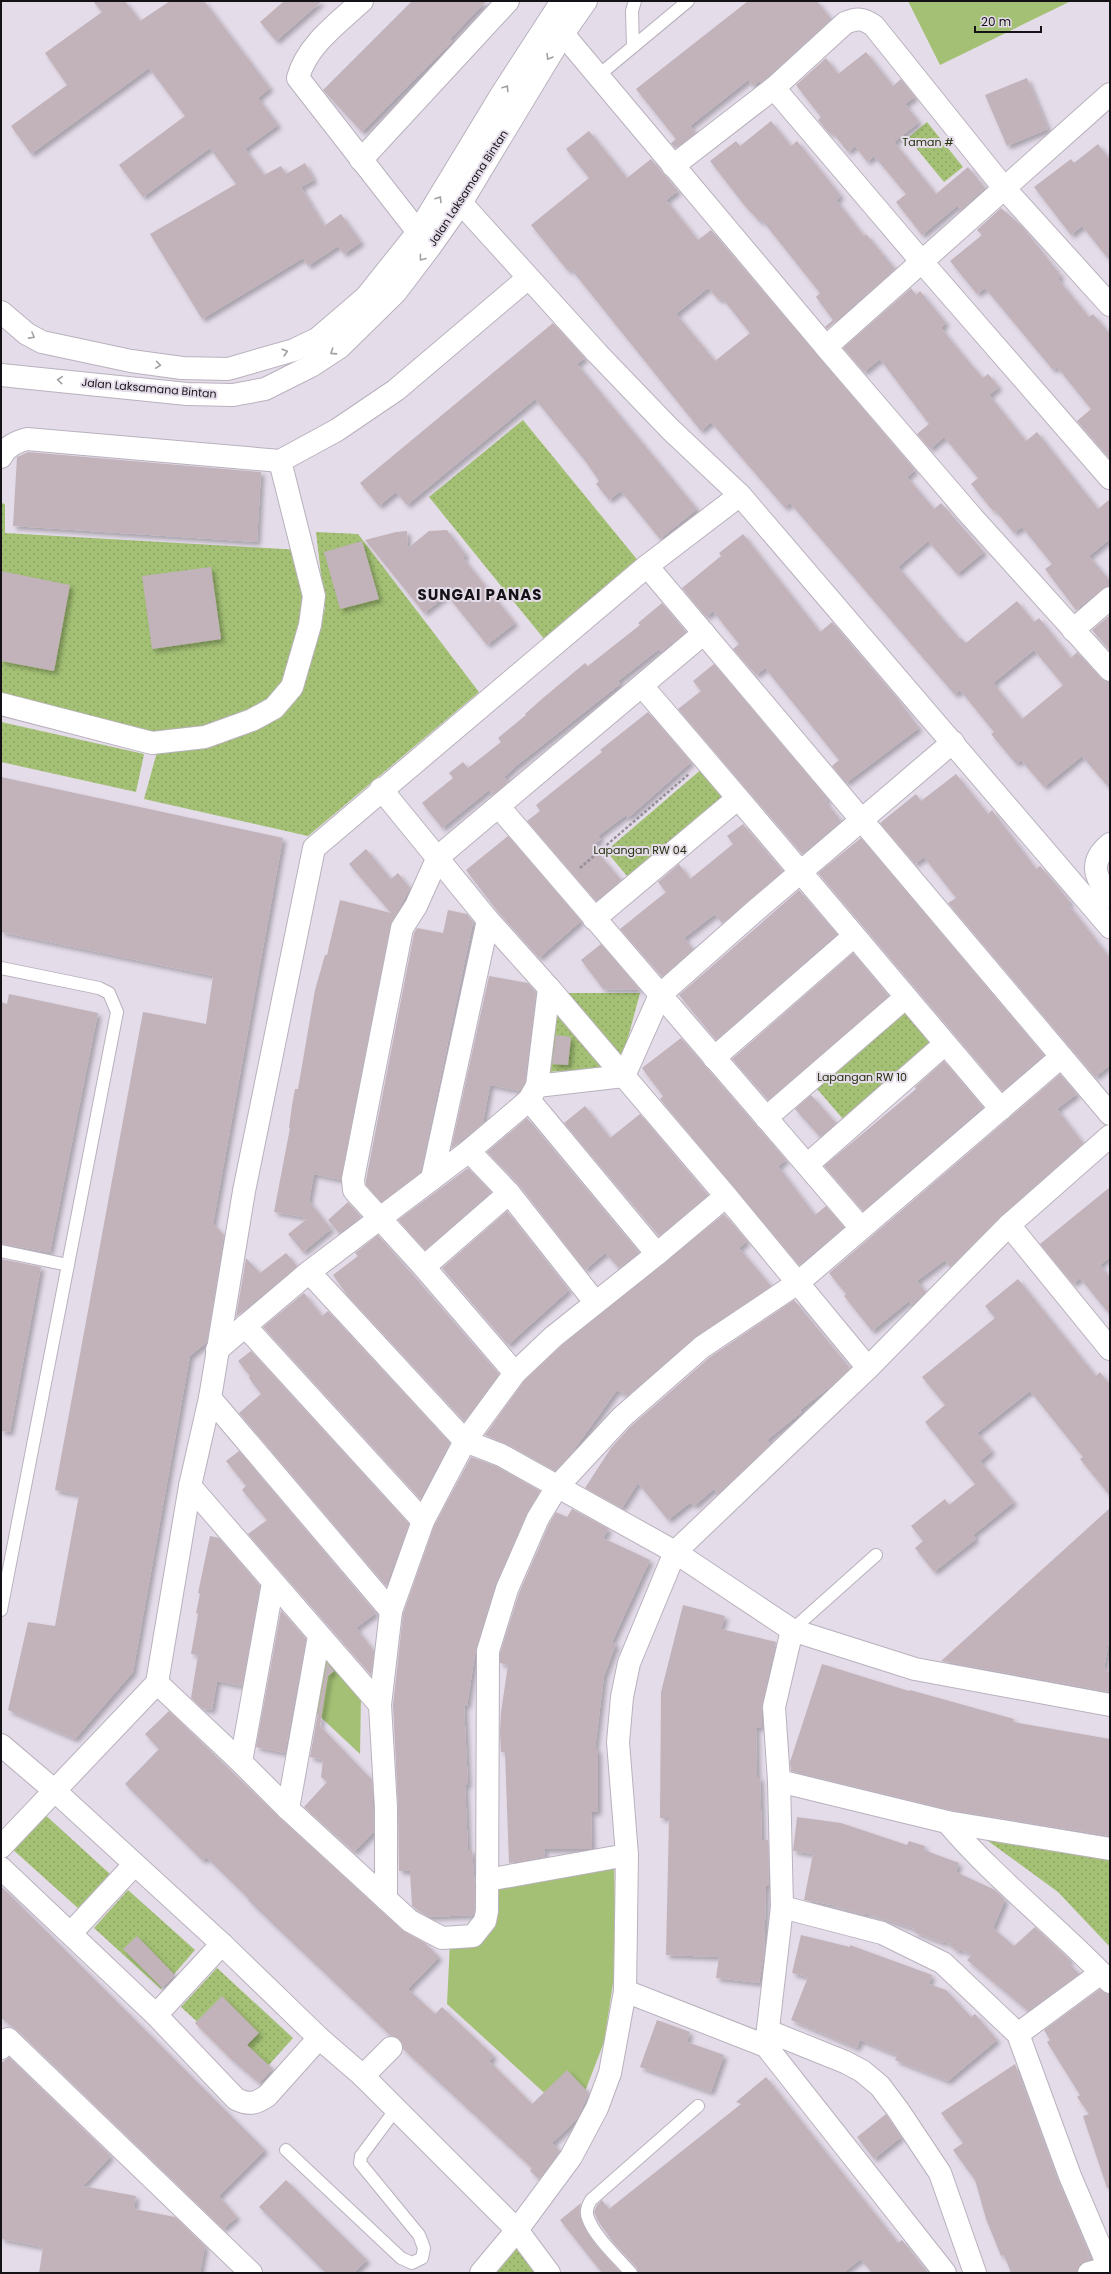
<svg xmlns="http://www.w3.org/2000/svg" width="1111" height="2274" viewBox="0 0 1111 2274" font-family="Poppins,sans-serif">
<style>
.grass{fill:#a3c074}
.park{fill:url(#park-dots)}
.building{fill:#c2b3bb;fill-rule:evenodd;filter:url(#shadow)}
.lines{fill:none;stroke-linecap:round;stroke-linejoin:round}
.service-casing{stroke:#b9b1bd;stroke-width:14}
.minor-casing{stroke:#b9b1bd;stroke-width:24}
.tertiary-casing{stroke:#b9b1bd;stroke-width:24}
.secondary-casing{stroke:#b9b1bd;stroke-width:24}
.path{stroke:#96909a;stroke-width:2.5;stroke-dasharray:3 2;stroke-linecap:butt}
.service{stroke:#fff;stroke-width:12}
.minor{stroke:#fff;stroke-width:22}
.tertiary{stroke:#fff;stroke-width:22}
.secondary{stroke:#fff;stroke-width:22}
.oneway{stroke:#a1a0a2}
.labels{text-anchor:middle;stroke-width:4;stroke-linejoin:round;paint-order:stroke}
.park-label{font-size:11px;fill:#24300c;stroke:#e4dce9}
.street-label{font-size:11px;fill:#151217;stroke:#e4dce9}
.district-label{font-size:15px;font-weight:bold;letter-spacing:1px;fill:#151217;stroke:#e4dce9}
</style>
<defs>
<pattern id="park-dots" width="8" height="8" patternUnits="userSpaceOnUse"><rect width="8" height="8" fill="#a3c074"/><path d="M2 2h.1M6 6h.1" fill="none" stroke="#8ba464" stroke-width="1.8" stroke-linecap="round"/></pattern>
<filter id="shadow"><feDropShadow dx="3.5" dy="3.5" stdDeviation="2" flood-color="#0004"/></filter>
</defs>
<rect width="100%" height="100%" fill="#e4dce9"/>
<g class="grass">
<polygon points="908,1 1071,1 940,65"/>
<polygon points="319,1648 361,1695 360,1754 311,1708"/>
<polygon points="614,1865 616,1964 604,2042 574,2120 447,2004 450,1942 487,1924 485,1878"/>
</g>
<g class="park">
<polygon points="927,122 963,167 944,182 908,138"/>
<polygon points="523,420 644,568 549,645 429,497"/>
<polygon points="1,503 5,504 5,533 300,550 308,602 279,691 247,714 203,730 151,736 1,697"/>
<polygon points="316,532 358,534 479,692 308,836 144,799 157,752 253,730 295,702 325,608"/>
<polygon points="1,722 144,754 136,792 1,762"/>
<polygon points="704,767 731,799 633,883 606,851"/>
<polygon points="565,993 640,993 622,1060"/>
<polygon points="553,1006 608,1068 546,1072"/>
<polygon points="902,1006 939,1049 849,1126 812,1083"/>
<polygon points="42,1812 110,1874 79,1909 10,1847"/>
<polygon points="973,1830 1110,1848 1110,1947 1058,1892"/>
<polygon points="128,1890 195,1950 161,1989 94,1928"/>
<polygon points="217,1968 293,2038 258,2077 181,2007"/>
<polygon points="517,2241 542,2273 495,2273"/>
</g>
<g class="building">
<polygon points="93,1 125,1 140,21 170,1 204,1 270,88 258,98 278,125 245,149 264,175 281,166 286,174 305,163 314,180 301,187 324,226 341,214 361,242 344,254 338,246 308,266 303,258 202,319 150,234 236,184 210,148 143,197 119,165 185,116 149,68 31,154 11,126 67,85 45,53 102,12"/>
<polygon points="284,1 322,1 276,41 260,22"/>
<polygon points="412,1 486,1 450,39 452,42 362,132 323,90"/>
<polygon points="748,1 817,1 831,19 761,83 759,81 753,86 748,80 690,126 696,133 675,148 671,143 676,139 636,89"/>
<polygon points="866,52 893,86 901,79 915,97 905,104 919,122 894,142 936,194 968,167 985,188 961,210 957,206 922,235 896,202 906,194 874,156 867,162 855,146 848,152 832,132 830,134 818,120 821,117 796,85 826,58 838,74"/>
<polygon points="1027,78 1048,129 1007,146 985,95"/>
<polygon points="771,121 791,146 797,141 841,196 836,200 864,236 866,234 895,269 827,329 825,327 833,320 816,297 820,293 762,220 760,222 745,206 710,161 736,141 740,146"/>
<path d="M589 131 627 178 651 159 678 191 666 200 698 240 711 230 915 470 907 477 934 509 941 503 984 552 957 574 928 541 898 567 960 639 961 638 966 643 1017 601 1034 622 1039 618 1071 658 1077 652 1101 678 1110 682V789L1082 756 1044 787 1021 760 1016 764 991 734 994 732 960 690 955 695 790 503 785 508 711 422 701 431 571 269 568 271 531 225 589 178 566 149ZM708 288 719 300 722 298 750 333 715 361 676 314ZM1034 650 1063 685 1022 719 993 683Z"/>
<polygon points="1098,144 1110,160 1110,261 1082,226 1071,235 1034,187 1071,159 1074,163"/>
<polygon points="1001,208 1022,226 1061,276 1058,279 1089,317 1093,314 1110,334 1110,459 1077,421 1091,409 1057,367 1053,370 985,288 977,294 950,261 982,235 977,230"/>
<polygon points="911,288 916,295 920,291 946,323 941,328 967,360 983,378 988,374 999,387 989,395 1026,441 1037,432 1098,509 1110,499 1110,539 1089,556 1110,581 1110,586 1102,589 1076,610 1045,569 1052,564 1022,527 1014,533 995,510 994,512 971,484 978,478 944,437 930,449 917,434 929,424 880,359 864,372 843,348"/>
<polygon points="553,323 585,358 577,364 697,509 660,539 621,491 609,500 596,484 599,481 586,462 535,399 407,505 396,492 379,506 360,483"/>
<polygon points="28,452 261,472 257,542 13,526 17,457"/>
<polygon points="447,530 466,555 463,558 515,623 487,645 447,595 424,613 365,540 396,532 407,531 408,548 429,531"/>
<polygon points="743,534 820,632 832,622 897,698 919,728 846,783 832,766 839,760 765,668 756,675 733,649 739,644 713,611 706,617 682,588 721,556 719,553"/>
<polygon points="362,541 379,599 340,609 324,552"/>
<polygon points="211,567 221,639 152,649 142,576"/>
<polygon points="1,571 70,585 54,671 1,661"/>
<polygon points="662,603 686,632 661,652 659,649 618,681 620,684 516,766 504,777 508,782 493,795 489,790 442,828 422,803 453,778 449,773 463,762 468,768 501,742 498,738 526,715 525,714 543,698 585,663 588,666 640,625 638,623"/>
<polygon points="1110,615 1110,651 1092,630"/>
<polygon points="714,664 827,798 826,802 841,821 802,854 678,709 701,691 693,681"/>
<polygon points="648,712 691,762 628,818 626,815 598,836 601,839 592,846 621,880 596,901 527,821 540,811 536,805 602,752 600,750"/>
<polygon points="956,774 988,814 992,810 1036,869 1040,866 1054,882 1070,902 1068,904 1110,958 1110,1065 1095,1077 948,903 956,898 924,857 915,864 880,823 916,794 921,801"/>
<polygon points="1,777 283,838 213,1224 224,1235 207,1342 190,1356 133,1672 75,1739 8,1710 28,1622 55,1626 79,1495 55,1490 143,1012 206,1024 213,976 1,932"/>
<polygon points="743,824 783,871 722,923 715,914 684,938 693,949 662,977 620,929 666,892 658,882 679,864 690,879 733,844 727,836"/>
<polygon points="508,836 581,921 539,958 498,912 466,870"/>
<polygon points="861,838 1044,1055 1002,1091 818,873"/>
<polygon points="366,849 391,879 398,873 410,888 390,926 341,1180 314,1174 309,1201 331,1229 303,1252 288,1234 308,1218 274,1212 290,1128 289,1128 292,1105 295,1089 298,1089 315,990 325,955 327,955 340,900 391,913 349,864"/>
<polygon points="799,890 837,934 716,1040 679,995"/>
<polygon points="448,910 467,914 473,922 421,1172 381,1202 366,1185 366,1180 414,933 417,928 443,933"/>
<polygon points="601,944 640,990 603,989 581,960"/>
<polygon points="853,953 889,996 768,1100 732,1059"/>
<polygon points="489,976 528,983 536,992 525,1082 520,1091 490,1085 483,1123 451,1149"/>
<polygon points="9,994 98,1013 50,1252 1,1244 1,1002 7,1004"/>
<polygon points="556,1035 571,1037 568,1065 552,1064"/>
<polygon points="681,1038 786,1160 778,1166 815,1215 826,1206 844,1227 799,1265 660,1099 663,1096 642,1068"/>
<polygon points="944,1061 983,1107 863,1211 824,1166 916,1089 915,1087"/>
<polygon points="1060,1074 1077,1094 1057,1109 1083,1143 1001,1216 950,1267 945,1260 917,1281 926,1292 912,1305 909,1301 872,1331 844,1296 846,1294 829,1273"/>
<polygon points="811,1095 836,1123 820,1137 795,1109"/>
<polygon points="585,1106 610,1138 640,1114 708,1195 659,1236 564,1123"/>
<polygon points="527,1118 639,1252 619,1268 605,1253 585,1270 519,1185 487,1152"/>
<polygon points="468,1168 491,1192 425,1250 398,1220"/>
<polygon points="1110,1187 1110,1257 1100,1265 1110,1277 1110,1315 1080,1278 1073,1284 1040,1244"/>
<polygon points="348,1202 361,1217 339,1233 328,1220"/>
<polygon points="507,1211 569,1290 508,1345 442,1268"/>
<polygon points="724,1214 747,1241 739,1248 771,1286 695,1337 627,1396 617,1390 571,1454 555,1471 507,1444 485,1435 524,1381 561,1346"/>
<polygon points="378,1235 499,1374 464,1421 347,1295 333,1275 358,1256 355,1253"/>
<polygon points="286,1253 297,1266 236,1317 246,1258 260,1273"/>
<polygon points="1,1259 41,1267 10,1432 1,1431"/>
<polygon points="1018,1279 1096,1376 1100,1372 1110,1385 1110,1496 1080,1459 1083,1457 1030,1391 977,1433 992,1451 980,1461 1014,1502 973,1535 976,1539 934,1572 915,1548 923,1541 911,1526 945,1499 949,1505 975,1484 925,1422 945,1405 922,1377 995,1318 985,1306"/>
<polygon points="304,1293 322,1316 328,1311 450,1443 420,1499 263,1327"/>
<polygon points="794,1300 850,1368 830,1387 800,1410 802,1412 767,1440 770,1444 718,1494 714,1489 694,1506 691,1502 668,1520 638,1483 622,1508 585,1488 611,1448 631,1426 710,1357"/>
<polygon points="251,1351 409,1524 386,1586 239,1413 261,1394 249,1378 250,1376 238,1361"/>
<polygon points="239,1451 376,1613 356,1628 374,1651 371,1675 248,1534 267,1520 242,1490 246,1486 226,1461"/>
<polygon points="471,1457 496,1466 540,1491 527,1513 495,1585 476,1648 467,1706 464,1705 468,1785 465,1785 468,1850 472,1850 475,1888 474,1915 428,1917 412,1906 410,1871 399,1871 398,1807 393,1705 403,1614 434,1526"/>
<polygon points="1110,1508 1110,1636 1104,1668 1110,1673 1110,1692 941,1661"/>
<polygon points="572,1509 609,1529 603,1538 650,1560 612,1642 616,1644 604,1676 595,1749 598,1749 598,1812 591,1812 592,1849 544,1849 545,1857 509,1863 505,1752 501,1752 500,1733 501,1712 508,1665 500,1663 500,1653 519,1593 549,1524 556,1512 567,1517"/>
<polygon points="210,1536 219,1538 260,1586 242,1686 217,1681 212,1710 203,1709 191,1698 198,1655 191,1654 198,1614 196,1613 200,1594 198,1593"/>
<polygon points="683,1605 725,1616 721,1629 776,1642 762,1704 761,1728 756,1727 757,1777 760,1777 762,1840 768,1840 769,1886 766,1886 764,1955 759,1983 716,1978 719,1957 666,1955 669,1818 660,1818 661,1692"/>
<polygon points="281,1610 306,1639 285,1753 256,1747"/>
<polygon points="327,1663 334,1671 328,1676 320,1726 372,1780 374,1832 354,1852 304,1807 327,1782 321,1777 323,1760 310,1757"/>
<polygon points="822,1664 909,1691 910,1690 1014,1719 1013,1722 1110,1739 1110,1836 950,1810 791,1771 790,1762"/>
<polygon points="169,1711 280,1818 402,1930 425,1943 439,1957 408,1989 435,2014 442,2007 494,2056 489,2061 532,2104 567,2070 589,2093 577,2119 552,2143 560,2151 539,2179 530,2171 532,2168 403,2049 400,2039 391,2036 276,1927 248,1900 249,1899 206,1857 203,1861 125,1784 159,1749 145,1734"/>
<polygon points="797,1817 841,1823 907,1845 909,1841 925,1846 924,1850 959,1863 956,1872 995,1890 1005,1900 993,1928 1014,1946 1035,1927 1070,1960 1068,1962 1079,1974 1028,2011 967,1960 972,1955 959,1949 958,1952 945,1941 944,1943 914,1932 915,1929 865,1913 864,1915 832,1905 804,1900 813,1854 793,1851"/>
<polygon points="1,1886 265,2150 219,2196 237,2217 223,2229 17,2030 1,2018"/>
<polygon points="801,1935 850,1947 850,1945 932,1975 929,1984 946,1990 971,2017 975,2014 997,2040 948,2081 895,2060 897,2055 860,2040 857,2048 791,2020 808,1977 792,1973"/>
<polygon points="137,1936 175,1975 162,1988 123,1949"/>
<polygon points="1100,1989 1110,1994 1110,2188 1107,2188 1083,2116 1089,2114 1077,2097 1080,2095 1047,2042 1050,2040 1044,2030"/>
<polygon points="222,1996 259,2033 247,2045 273,2069 259,2083 232,2060 195,2023"/>
<polygon points="657,2020 690,2032 687,2042 724,2055 711,2092 640,2067"/>
<polygon points="9,2057 111,2156 83,2186 136,2196 134,2209 175,2217 205,2246 200,2273 39,2273 43,2247 1,2239 1,2063"/>
<polygon points="1015,2064 1058,2180 1086,2246 1090,2260 1080,2264 1076,2273 1011,2273 1004,2255 1001,2256 986,2219 975,2180 953,2150 963,2143 941,2113"/>
<polygon points="766,2077 898,2243 902,2240 928,2273 872,2273 861,2259 843,2273 638,2273 637,2268 613,2242 598,2221 594,2212 597,2205 602,2200 609,2209 741,2104 736,2102"/>
<polygon points="886,2114 901,2137 874,2159 857,2137"/>
<polygon points="286,2180 367,2260 354,2273 326,2273 259,2207"/>
<polygon points="581,2203 579,2214 585,2229 595,2244 621,2273 602,2273 560,2220"/>
</g>
<g class="lines">
<defs>
<g id="service">
<polyline points="633,47 632,11 635,1"/>
<polyline points="599,75 688,1"/>
<polyline points="1,968 99,988 109,993 117,1012 1,1610"/>
<polyline points="1,1251 68,1265"/>
<polyline points="792,1630 876,1555"/>
<polyline points="286,2150 401,2258 412,2263 422,2258 424,2248 419,2235 360,2163 361,2156 396,2109"/>
<path d="M631 2273C618 2258 594 2236 588 2218 585 2211 588 2205 591 2200L698 2106"/>
</g>
<g id="minor">
<path d="M362 1C338 23 306 46 298 78L418 232"/>
<polyline points="563,34 826,347"/>
<polyline points="774,88 922,262 1110,478"/>
<polyline points="1110,94 826,347 972,517 1110,670"/>
<polyline points="361,160 508,1"/>
<path d="M673 166 774 88 845 23C857 18 863 18 874 26L1004 188 1110 305"/>
<path d="M1 457C7 446 16 442 27 439L280 461 337 430 396 390 528 278"/>
<polyline points="647,566 1110,1114"/>
<polyline points="1073,630 1110,598"/>
<path d="M642 686C763 826 881 968 1001 1109"/>
<polyline points="1,704 152,743 205,737 252,720 274,708 292,687 310,625 314,596 280,461"/>
<polyline points="381,789 488,920 549,988 726,1196 868,1368"/>
<polyline points="499,807 861,1228"/>
<path d="M1110 844C1088 862 1095 878 1110 897"/>
<polyline points="594,919 737,799"/>
<polyline points="714,1058 854,936"/>
<polyline points="537,1086 549,988"/>
<polyline points="529,1100 657,1254"/>
<polyline points="766,1118 906,997"/>
<polyline points="469,1151 509,1193 595,1302"/>
<polyline points="807,1165 945,1044"/>
<polyline points="432,1179 488,920"/>
<polyline points="509,1193 424,1267 354,1190 353,1179 402,928 416,906 438,857 704,633"/>
<polyline points="1009,1225 1110,1349"/>
<polyline points="424,1267 515,1373"/>
<polyline points="309,1272 465,1441 501,1455 675,1552 792,1630 915,1669 1110,1705"/>
<polyline points="245,1326 423,1521"/>
<polyline points="217,1350 309,1272 469,1151 529,1100 537,1086 624,1076 660,995 756,910 953,742"/>
<polyline points="210,1398 391,1611"/>
<polyline points="190,1486 380,1705"/>
<polyline points="157,1683 241,1762 288,1809 410,1921 442,1938 473,1936 485,1921 487,1911 488,1651 507,1589 538,1518 557,1487 622,1417 702,1347 799,1282 1061,1057"/>
<polyline points="241,1762 273,1583"/>
<polyline points="779,1781 947,1822 1110,1849"/>
<polyline points="288,1809 319,1636"/>
<path d="M947 1822C996 1880 1058 1927 1110 1982"/>
<polyline points="1,1847 157,1683 190,1486 210,1398 244,1191 314,848 647,566 740,495"/>
<path d="M1 1868 156 2015 236 2099C249 2105 255 2104 267 2096L319 2038"/>
<polyline points="487,1880 627,1855"/>
<polyline points="386,1899 386,1808 380,1705 391,1611 423,1521 465,1441 515,1373 553,1337 657,1254 726,1196"/>
<polyline points="782,1907 882,1933 943,1963 1018,2034 1070,2176 1110,2270"/>
<polyline points="71,1933 134,1865"/>
<polyline points="625,1991 766,2046 945,2273"/>
<polyline points="156,2015 222,1944"/>
<polyline points="768,2031 845,2062 862,2071 880,2086 898,2110 940,2173 975,2273"/>
<polyline points="1018,2034 1101,1973"/>
<polyline points="766,2046 782,1907 779,1781 774,1707 792,1630"/>
<polyline points="1,2048 8,2039 251,2273"/>
<polyline points="363,2076 391,2048"/>
<polyline points="481,2273 517,2230 571,2157 597,2108 610,2073 625,1991 627,1855 618,1742 622,1697 629,1663 675,1552 868,1368 1009,1225 1110,1136"/>
<polyline points="1089,2273 1110,2267"/>
</g>
<g id="tertiary">
<polyline points="461,203 597,353 670,429 740,495 1110,927"/>
<polyline points="1,1745 55,1791 222,1944 319,2038 363,2076 517,2230 549,2273"/>
</g>
<g id="secondary">
<polyline points="1,312 27,334 42,342 131,361 182,368 228,369 294,350 317,339 366,297 418,232 503,92 562,1"/>
<polyline points="1,375 187,394 233,395 265,389 311,366 340,347 395,293 430,247 461,203 563,34 586,1"/>
</g>
</defs>
<use href="#service" class="service-casing"/>
<use href="#minor" class="minor-casing"/>
<use href="#tertiary" class="tertiary-casing"/>
<use href="#secondary" class="secondary-casing"/>
<polyline class="path" points="580,868 689,774"/>
<use href="#service" class="service"/>
<use href="#minor" class="minor"/>
<use href="#tertiary" class="tertiary"/>
<use href="#secondary" class="secondary"/>
</g>
<defs><path id="oneway-chevron" d="M-2-3.5L2.5 0L-2 3.5" fill="none" stroke-width="1.6" stroke-linecap="round" stroke-linejoin="round"/></defs>
<g class="oneway">
<use href="#oneway-chevron" transform="translate(549 57) rotate(121)"/>
<use href="#oneway-chevron" transform="translate(506 88) rotate(-57)"/>
<use href="#oneway-chevron" transform="translate(439 199) rotate(-58)"/>
<use href="#oneway-chevron" transform="translate(422 258) rotate(127)"/>
<use href="#oneway-chevron" transform="translate(32 336) rotate(29)"/>
<use href="#oneway-chevron" transform="translate(285 352) rotate(-16)"/>
<use href="#oneway-chevron" transform="translate(333 352) rotate(147)"/>
<use href="#oneway-chevron" transform="translate(158 365) rotate(8)"/>
<use href="#oneway-chevron" transform="translate(60 380) rotate(-175)"/>
</g>
<g class="labels">
<g class="park-label">
<text x="928" y="146">Taman #</text>
<text x="640" y="854">Lapangan RW 04</text>
<text x="862" y="1081">Lapangan RW 10</text>
</g>
<g class="street-label">
<text transform="translate(468 188) rotate(-57)" y="4">Jalan Laksamana Bintan</text>
<text transform="translate(149 388) rotate(5)" y="4">Jalan Laksamana Bintan</text>
</g>
<g class="district-label">
<text x="480" y="600">SUNGAI PANAS</text>
</g>
</g>
<rect width="1111" height="2274" fill="none" stroke="#151217" stroke-width="4"/>
<path d="M975 26v6h66v-6" fill="none" stroke="#151217" stroke-width="2"/>
<text x="981" y="26" font-size="12" fill="#151217" stroke="#e4dce9" stroke-width="3" paint-order="stroke">20 m</text>
</svg>
